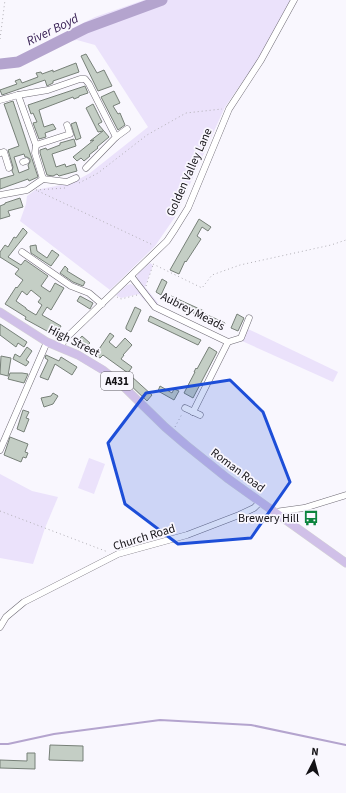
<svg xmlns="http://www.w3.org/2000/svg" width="346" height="793" viewBox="0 0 346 793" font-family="'Source Sans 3',sans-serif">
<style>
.green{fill:#ebe2fb}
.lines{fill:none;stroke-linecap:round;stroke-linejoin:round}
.stream{stroke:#b4a4ce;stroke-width:2}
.river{stroke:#b4a4ce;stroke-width:11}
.building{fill:#c4cec5;stroke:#778078;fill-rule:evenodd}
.minor-casing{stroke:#6f6b75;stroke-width:7}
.major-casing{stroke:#d5d4d5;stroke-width:9}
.path{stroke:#b1afb5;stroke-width:1;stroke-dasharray:1 3;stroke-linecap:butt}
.minor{stroke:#fff;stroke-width:6}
.major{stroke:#d0c0e8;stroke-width:8}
.marked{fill:#1d4ed8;fill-opacity:0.2;stroke:#1d4ed8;stroke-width:3;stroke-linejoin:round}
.labels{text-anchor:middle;stroke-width:3.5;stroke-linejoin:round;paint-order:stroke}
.shield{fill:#f9f7fe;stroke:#59575c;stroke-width:1}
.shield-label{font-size:11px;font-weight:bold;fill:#141216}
.street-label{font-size:12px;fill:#141216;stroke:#f9f7fe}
.poi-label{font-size:12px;fill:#141216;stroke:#f9f7fe;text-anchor:end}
.water-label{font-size:13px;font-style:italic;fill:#382054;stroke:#f9f7fe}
</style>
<rect width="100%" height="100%" fill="#f9f7fe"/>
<g class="green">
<polygon points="144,0 292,0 259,58 225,107 175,217 155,246 110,290 20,221 26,204 27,196 35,190 72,183 90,173 148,127 95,45 77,40 51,44 49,40 95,17"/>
<polygon points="150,263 153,265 145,287 158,303 157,305 136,279 138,273"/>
<polygon points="131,284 134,286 147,301 145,301 139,294 121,298 116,295 127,285"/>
<polygon points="248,329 338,372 333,382 242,341"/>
<polygon points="89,458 105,464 94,494 78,488"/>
<polygon points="0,474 32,491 58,497 45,528 33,564 0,558"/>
</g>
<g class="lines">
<polyline class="stream" points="0,744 8,744 54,734 160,720 251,725 346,745"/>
<polyline class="river" points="0,64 18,62 86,28 162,0"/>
</g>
<g class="building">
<polygon points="86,54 97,73 104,70 112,86 98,91 81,56"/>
<polygon points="76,63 79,72 53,81 53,83 47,86 45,80 2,95 0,90 17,84 15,81 20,79 22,83 38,77 36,73 41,72 42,74 53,70 53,72"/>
<polygon points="85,86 88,93 79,96 79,97 74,99 73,97 39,110 44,127 53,124 56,129 45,133 46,137 39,139 33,123 37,122 33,113 31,114 28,105"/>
<polygon points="114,91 120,103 113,106 118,114 120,113 125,125 118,130 101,97"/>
<path d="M13 101 38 177 29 181 28 179 0 189V179L14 175 12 171 13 167 8 150 19 146 4 104ZM24 154 25 157H27L30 159V162L28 165 29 169 19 173 14 157Z"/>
<polygon points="93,104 102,122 98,124 109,137 97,147 98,148 89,155 90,156 84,161 81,158 77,161 73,157 94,140 90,141 103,131 98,132 86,108"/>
<polygon points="76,122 81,138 76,140 71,124"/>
<polygon points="74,139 76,146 52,154 56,167 65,164 66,167 75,164 77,171 59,176 57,174 53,176 47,175 40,153 40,150 46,148 47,150 60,145 60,143"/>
<polygon points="20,198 23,207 8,211 10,216 0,219 0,206 5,204 5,203"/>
<polygon points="199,219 211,227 208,231 202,227 197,236 201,239 186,262 185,261 179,274 170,270"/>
<path d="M23 228 27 232V233L8 257 21 265 25 260 48 276 41 286 50 292 55 283 64 288 51 310 47 307 42 315 61 326 56 336 25 319 26 317 5 304 16 287 17 288 23 280 15 274 19 269 0 257V252L5 245 8 247 14 237 16 238ZM31 290 41 298 38 302 42 305 36 315 26 309V308L16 301 22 291 27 295Z"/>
<polygon points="36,245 37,251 47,258 52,250 59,255 51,266 31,253 30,246"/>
<polygon points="65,266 68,269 67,271 85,282 83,286 73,282 60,273"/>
<polygon points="162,279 167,282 161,295 156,292"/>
<polygon points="80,296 93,303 90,309 77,301"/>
<polygon points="171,296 204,311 203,313 225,323 222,328 206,321 207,319 169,302"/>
<polygon points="135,307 141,310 131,332 126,329 126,327"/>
<polygon points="237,314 244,318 238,331 231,328"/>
<polygon points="150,316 201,340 198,345 148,321"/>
<polygon points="0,324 27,342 24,347 18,343 16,347 0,335"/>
<polygon points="110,333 114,336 109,342 116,348 125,338 132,345 123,355 124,355 121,359 132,367 128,373 103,355 100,358 95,355"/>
<polygon points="82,336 90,343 88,345 90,348 86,352 76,343"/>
<polygon points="27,347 32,351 26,360 29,362 26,366 13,359 15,354 20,357"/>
<polygon points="209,347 217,352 193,398 184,393 195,372 194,372 196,368 197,369"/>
<polygon points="46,355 59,361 61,357 77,367 72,375 55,364 48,380 40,377 48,360 45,358"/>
<polygon points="1,356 11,358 8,376 0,374"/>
<polygon points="10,373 22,373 28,374 24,383 8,379"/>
<polygon points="131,376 152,395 147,401 126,381"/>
<polygon points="160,386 172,393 174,389 179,391 174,400 158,391"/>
<polygon points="53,393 58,396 53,404 44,407 41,398 51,396"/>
<polygon points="23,410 29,412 26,418 29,419 24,432 17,429"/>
<polygon points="10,437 28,444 25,452 28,453 26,458 23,457 21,462 4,455"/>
<polygon points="50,745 83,746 83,761 49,760"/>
<polygon points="27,753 35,753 35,769 0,768 0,760 27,761"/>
</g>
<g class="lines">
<defs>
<g id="minor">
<polyline points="18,95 36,145 35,153 43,179"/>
<polyline points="0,100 18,95 48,90 80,79 85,79 89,84 116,137 86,168"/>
<polyline points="116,137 127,129"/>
<polyline points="36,145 70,134 67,125"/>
<polyline points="0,153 4,152 9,168"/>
<polyline points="23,162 26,161"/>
<polyline points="43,179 67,182 76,178"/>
<polyline points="0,195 27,190 43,179"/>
<polyline points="22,252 71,286 89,293 102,304"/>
<polyline points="131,276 155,307 228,342 193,412"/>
<polyline points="228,342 241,338 249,318"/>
<polyline points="61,348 64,340 167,241 175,229 188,208 229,109 261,60 294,0"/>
<polyline points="185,408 200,415"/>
<polyline points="0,450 47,342"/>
<polyline points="275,512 304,508 346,495"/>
<polyline points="0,627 6,617 24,602 118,554 187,535 239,515 254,508 260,502"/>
</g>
<polyline id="major" points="0,312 47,342 78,355 103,370 123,386 165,427 186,445 227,478 346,563"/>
</defs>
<use href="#minor" class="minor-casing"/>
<use href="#major" class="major-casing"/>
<g class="path">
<polyline points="0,39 5,0"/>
<polyline points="79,183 98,173 147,135 186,113 222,109"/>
<polyline points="36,190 65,188"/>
<polyline points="38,191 153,245"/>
<polyline points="153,264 202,288 212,275 240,265 331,245 346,240"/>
<polyline points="146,286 153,265"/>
<polyline points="117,297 121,299 137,295"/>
<polyline points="175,427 182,414"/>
<polyline points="0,511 108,552"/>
</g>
<use href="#minor" class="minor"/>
<use href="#major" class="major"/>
</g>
<path class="marked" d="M230 380 263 412 290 482 251 538 178 544 125 504 108 443 146 393Z"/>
<defs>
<symbol id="bus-bare" viewBox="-9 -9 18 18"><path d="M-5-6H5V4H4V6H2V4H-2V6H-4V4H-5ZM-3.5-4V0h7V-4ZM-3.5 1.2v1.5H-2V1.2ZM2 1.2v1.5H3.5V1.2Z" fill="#0c843d" stroke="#f9f7fe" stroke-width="2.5" paint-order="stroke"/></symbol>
</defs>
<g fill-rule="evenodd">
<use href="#bus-bare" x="300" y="507" width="22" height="22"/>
</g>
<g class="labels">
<rect class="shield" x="101" y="372" width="32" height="18" rx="3"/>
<g class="shield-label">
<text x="117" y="385">A431</text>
</g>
<g class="street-label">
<text transform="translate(189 172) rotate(-66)" y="4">Golden Valley Lane</text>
<text transform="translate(193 311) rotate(27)" y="4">Aubrey Meads</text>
<text transform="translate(74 341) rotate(27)" y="4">High Street</text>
<text transform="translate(238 470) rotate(37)" y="4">Roman Road</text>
<text transform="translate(144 537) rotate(-17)" y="4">Church Road</text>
</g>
<g class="poi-label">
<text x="299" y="522">Brewery Hill</text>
</g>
<g class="water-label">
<text transform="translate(52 29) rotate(-26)" y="5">River Boyd</text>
</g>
</g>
<g transform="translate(314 761) rotate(6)" stroke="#f9f7fe" stroke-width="3" paint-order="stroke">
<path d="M0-3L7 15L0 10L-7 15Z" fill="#141216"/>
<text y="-6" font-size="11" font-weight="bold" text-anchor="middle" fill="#141216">N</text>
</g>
</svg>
